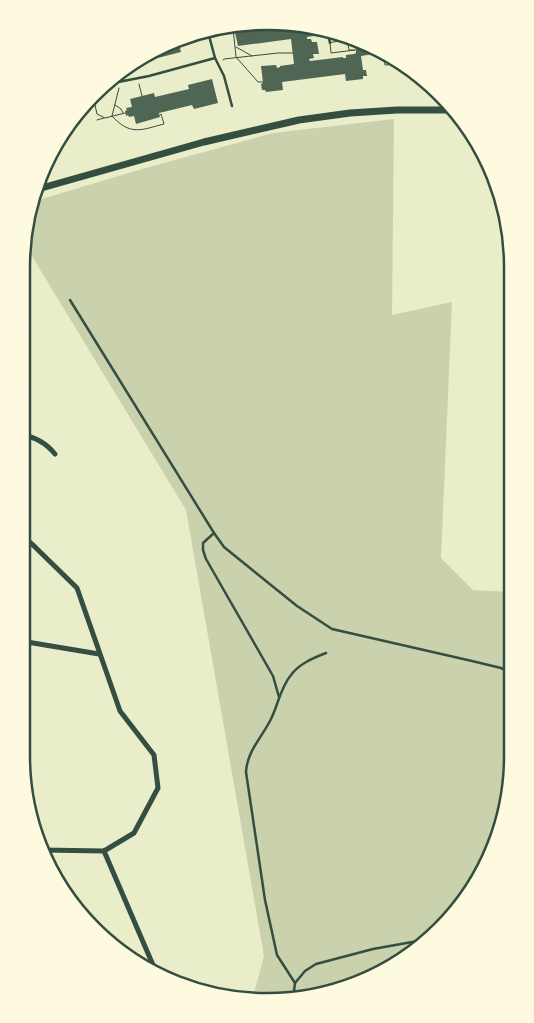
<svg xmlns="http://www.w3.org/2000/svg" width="534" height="1023" viewBox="0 0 534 1023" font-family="'Zilla Slab',serif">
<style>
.green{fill:#cad2ad}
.building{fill:#4f6655}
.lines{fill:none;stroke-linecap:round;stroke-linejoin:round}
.path{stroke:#344e41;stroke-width:1}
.service{stroke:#344e41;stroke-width:2.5}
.minor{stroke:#344e41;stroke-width:5}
.secondary{stroke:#344e41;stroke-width:7}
.rim{fill:none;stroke:#344e41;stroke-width:2.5}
</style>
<rect width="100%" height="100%" fill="#e9edc9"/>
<polygon class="green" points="394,119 392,315 452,302 441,558 473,590 512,592 512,772 487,865 441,930 375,977 299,1000 253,997 264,956 186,510 24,243 35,201 142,169 273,133"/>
<g class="building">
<polygon points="288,23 320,32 320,35 307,37 307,39 311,39 312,42 317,42 319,54 313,54 314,58 309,59 310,61 343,57 343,58 346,58 346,55 354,54 356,53 355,45 352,45 352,40 376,47 381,50 381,53 361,56 363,70 366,70 367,76 363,76 363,79 346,81 345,74 282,82 283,90 266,92 265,90 262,90 261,84 263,83 261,66 276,65 277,68 280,67 280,66 294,64 291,39 238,46 234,28 251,26 251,28"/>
<polygon points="178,40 181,52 142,62 141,61"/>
<polygon points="212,79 218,103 194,109 192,105 159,113 160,117 136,124 134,116 129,117 128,115 126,116 125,111 127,110 126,108 132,107 130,99 154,93 155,97 189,89 188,85"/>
</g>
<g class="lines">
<g class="path">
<polyline points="233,28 236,57 258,82 263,82"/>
<polyline points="225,29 234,28"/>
<polyline points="217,31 222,30"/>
<polygon points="347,40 349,50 355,50 331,53 330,43"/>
<polyline points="236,47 252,56"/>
<polyline points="383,51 385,65 402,64"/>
<polyline points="223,60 224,59 278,53 293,53"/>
<polyline points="139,84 142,96"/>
<polyline points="115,105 121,109 123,113"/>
<polyline points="86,108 95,105 97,114 105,118 125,113"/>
<path d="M112 116C130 136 141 130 164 124L161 114 160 115"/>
<polyline points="112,116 119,88"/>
<polyline points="97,120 104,118"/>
</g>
<g class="service">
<polyline points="208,32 215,58 224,76 232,106"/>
<polyline points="328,34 330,43"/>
<polyline points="103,85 149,76 215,58"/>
<polyline points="70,300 214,533 224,547 240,560 297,606 332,629 472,661 501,668 512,673"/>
<polyline points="214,533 203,543 203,550 206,559 273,676 279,697"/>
<path d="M295 983 277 955 265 900 246 772C247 752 261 738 270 721 278 706 280 688 291 675 299 664 313 658 326 653"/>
<polyline points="293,999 295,983 305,971 316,964 373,949 429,939"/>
</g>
<g class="minor">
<path d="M22 435C36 437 46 443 55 454"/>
<polyline points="21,535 33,545 77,588 120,711 154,755 158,788 134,833 104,851 156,972"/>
<polyline points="21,641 99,654"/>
<polyline points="42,850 104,851"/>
</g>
<polyline class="secondary" points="38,189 204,142 299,120 350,113 397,110 455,110"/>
</g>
<path d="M0 0H534V1023H0ZM267 30H267A237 237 0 0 1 504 267V756A237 237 0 0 1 267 993H267A237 237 0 0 1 30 756V267A237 237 0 0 1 267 30Z" fill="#fefae0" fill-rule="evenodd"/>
<path class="rim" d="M267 30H267A237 237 0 0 1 504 267V756A237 237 0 0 1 267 993H267A237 237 0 0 1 30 756V267A237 237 0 0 1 267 30Z"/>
</svg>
